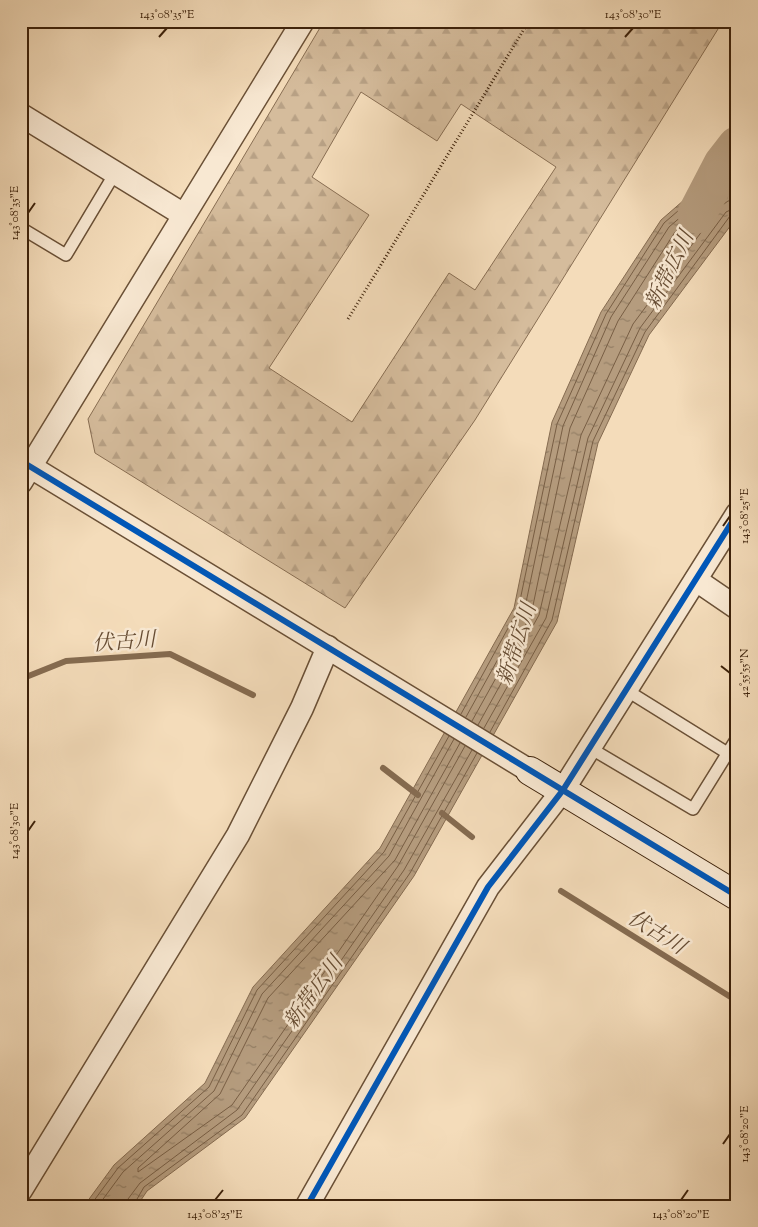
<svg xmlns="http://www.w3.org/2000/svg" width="758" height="1227" viewBox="0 0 758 1227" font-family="'Sorts Mill Goudy','Noto Serif JP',serif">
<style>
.forest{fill:url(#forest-firs);stroke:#886e53;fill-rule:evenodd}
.water{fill:url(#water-ripples);stroke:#856b50}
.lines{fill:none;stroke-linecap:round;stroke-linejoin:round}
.shore{stroke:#785e44;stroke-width:1}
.stream{stroke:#856b50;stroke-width:6}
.river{stroke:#b59c7e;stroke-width:39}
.lane-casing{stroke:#6a5036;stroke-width:14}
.street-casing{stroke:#6a5036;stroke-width:25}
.secondary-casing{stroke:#3c210a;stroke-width:30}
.path{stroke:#3c210a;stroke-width:3;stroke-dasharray:1 2.5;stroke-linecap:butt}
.lane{stroke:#f8e8d2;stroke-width:11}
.street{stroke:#f8e8d2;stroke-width:22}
.secondary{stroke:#f8e8d2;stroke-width:28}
.cycleway-casing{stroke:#f8e8d2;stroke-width:9}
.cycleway{stroke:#0057b8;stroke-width:6}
.ticks{fill:none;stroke:#3c210a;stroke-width:2}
.labels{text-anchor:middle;stroke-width:5;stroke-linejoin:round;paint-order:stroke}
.water-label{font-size:21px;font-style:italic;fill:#664c33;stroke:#f8e8d2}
.neatline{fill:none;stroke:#3c210a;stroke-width:2}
.ticks-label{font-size:12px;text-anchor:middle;fill:#3c210a}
</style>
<defs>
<pattern id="forest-firs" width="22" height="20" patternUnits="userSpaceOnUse" patternTransform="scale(1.25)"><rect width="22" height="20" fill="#d5bc9c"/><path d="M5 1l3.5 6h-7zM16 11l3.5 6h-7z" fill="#b8a185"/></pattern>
<pattern id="water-ripples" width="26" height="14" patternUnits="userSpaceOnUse" patternTransform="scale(1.25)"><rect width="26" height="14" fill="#b59c7e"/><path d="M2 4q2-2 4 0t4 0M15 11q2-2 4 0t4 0" fill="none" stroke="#947f65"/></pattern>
</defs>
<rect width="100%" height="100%" fill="#f4dcba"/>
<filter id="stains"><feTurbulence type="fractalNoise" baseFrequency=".004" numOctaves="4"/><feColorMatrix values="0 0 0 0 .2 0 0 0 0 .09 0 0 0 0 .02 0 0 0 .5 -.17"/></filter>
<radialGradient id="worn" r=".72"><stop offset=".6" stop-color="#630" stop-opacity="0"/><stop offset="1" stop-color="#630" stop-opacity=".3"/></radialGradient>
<path class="forest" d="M324 21H723L475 420 345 608 95 453 88 419ZM361 92 437 141 461 104 556 167 475 290 449 273 352 422 269 368 369 215 312 177Z"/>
<polygon class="water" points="737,154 737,217 649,335 598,443 557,622 414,876 245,1118 147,1191 137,1206 84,1206 114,1165 205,1083 253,987 380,848 514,608 552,422 601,312 661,220"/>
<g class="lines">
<g class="shore">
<polyline points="461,714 518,610 557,424 606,314 664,223 737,160"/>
<polyline points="466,717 524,612 563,426 611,317 669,227 737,169"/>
<polyline points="472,721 531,615 570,428 618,321 675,232 737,179"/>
<polyline points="478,725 539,615 581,435 633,324 720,207 728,201 737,200"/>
<polyline points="484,728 546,618 588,438 640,328 726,212 737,207"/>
<polyline points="490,732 552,620 593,441 645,332 730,216 737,214"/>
<polyline points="460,743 395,860 268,998 220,1094 138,1168 138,1172 232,1105 398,866 465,746"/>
<polyline points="90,1206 118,1168 209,1087 257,990 384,852 449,736"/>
<polyline points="98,1206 123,1172 214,1091 262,994 389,856 454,739"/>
<polyline points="127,1206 128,1199 140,1183 237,1110 404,870 472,750"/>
<polyline points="133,1206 144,1187 242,1115 410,873 477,753"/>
</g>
<g class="stream">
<polyline points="21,679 66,661 170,654 253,695"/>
<polyline points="383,768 418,795"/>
<polyline points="442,813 472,837"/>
<polyline points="561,891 737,1001"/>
</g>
<polyline class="river" points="697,214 723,164 737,146"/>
<defs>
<g id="lane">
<polyline points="21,228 66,255 115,173"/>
<polyline points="626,690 737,759"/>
<polyline points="590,748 693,809 737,738"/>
</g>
<g id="street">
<polyline points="21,115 184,215"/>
<polyline points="21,461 530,771"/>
<polyline points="21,482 303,21"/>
<polyline points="696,580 737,608"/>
<polyline points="21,1190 238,835 302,708 328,647"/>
<polyline points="307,1206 488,887 563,790 737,514"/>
</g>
<polyline id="secondary" points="530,771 737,896"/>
</defs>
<use href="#lane" class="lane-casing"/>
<use href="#street" class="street-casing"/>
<use href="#secondary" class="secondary-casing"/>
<polyline class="path" points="348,319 529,21"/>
<use href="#lane" class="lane"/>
<use href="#street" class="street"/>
<use href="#secondary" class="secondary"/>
<defs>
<g id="cycleway">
<polyline points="21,461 737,896"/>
<polyline points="307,1206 488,887 563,790 737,514"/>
</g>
</defs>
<use href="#cycleway" class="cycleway-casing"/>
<use href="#cycleway" class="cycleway"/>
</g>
<path class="ticks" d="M159 37 167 28M625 37 633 28M28 213 35 203M723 526 730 516M721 666 730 673M28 831 35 821M723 1144 730 1134M215 1200 223 1190M681 1200 688 1190"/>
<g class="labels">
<g class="water-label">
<text transform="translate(669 270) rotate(-64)" y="7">新帯広川</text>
<text transform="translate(124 641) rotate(-4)" y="7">伏古川</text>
<text transform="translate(516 644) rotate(-72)" y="7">新帯広川</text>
<text transform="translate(657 932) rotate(32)" y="7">伏古川</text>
<text transform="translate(313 992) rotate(-54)" y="7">新帯広川</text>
</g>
</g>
<rect width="758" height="1227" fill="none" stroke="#f4dcba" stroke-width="55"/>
<rect x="28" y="28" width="702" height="1172" class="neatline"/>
<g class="ticks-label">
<text x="167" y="18">143°08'35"E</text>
<text x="633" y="18">143°08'30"E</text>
<text transform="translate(14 213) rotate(-90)" y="4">143°08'35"E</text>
<text transform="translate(744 516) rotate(-90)" y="4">143°08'25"E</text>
<text transform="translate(744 673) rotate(-90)" y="4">42°55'55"N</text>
<text transform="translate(14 831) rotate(-90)" y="4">143°08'30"E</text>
<text transform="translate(744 1134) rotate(-90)" y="4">143°08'20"E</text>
<text x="215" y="1218">143°08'25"E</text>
<text x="681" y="1218">143°08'20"E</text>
</g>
<rect width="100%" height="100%" filter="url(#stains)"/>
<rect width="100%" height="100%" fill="url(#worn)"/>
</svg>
